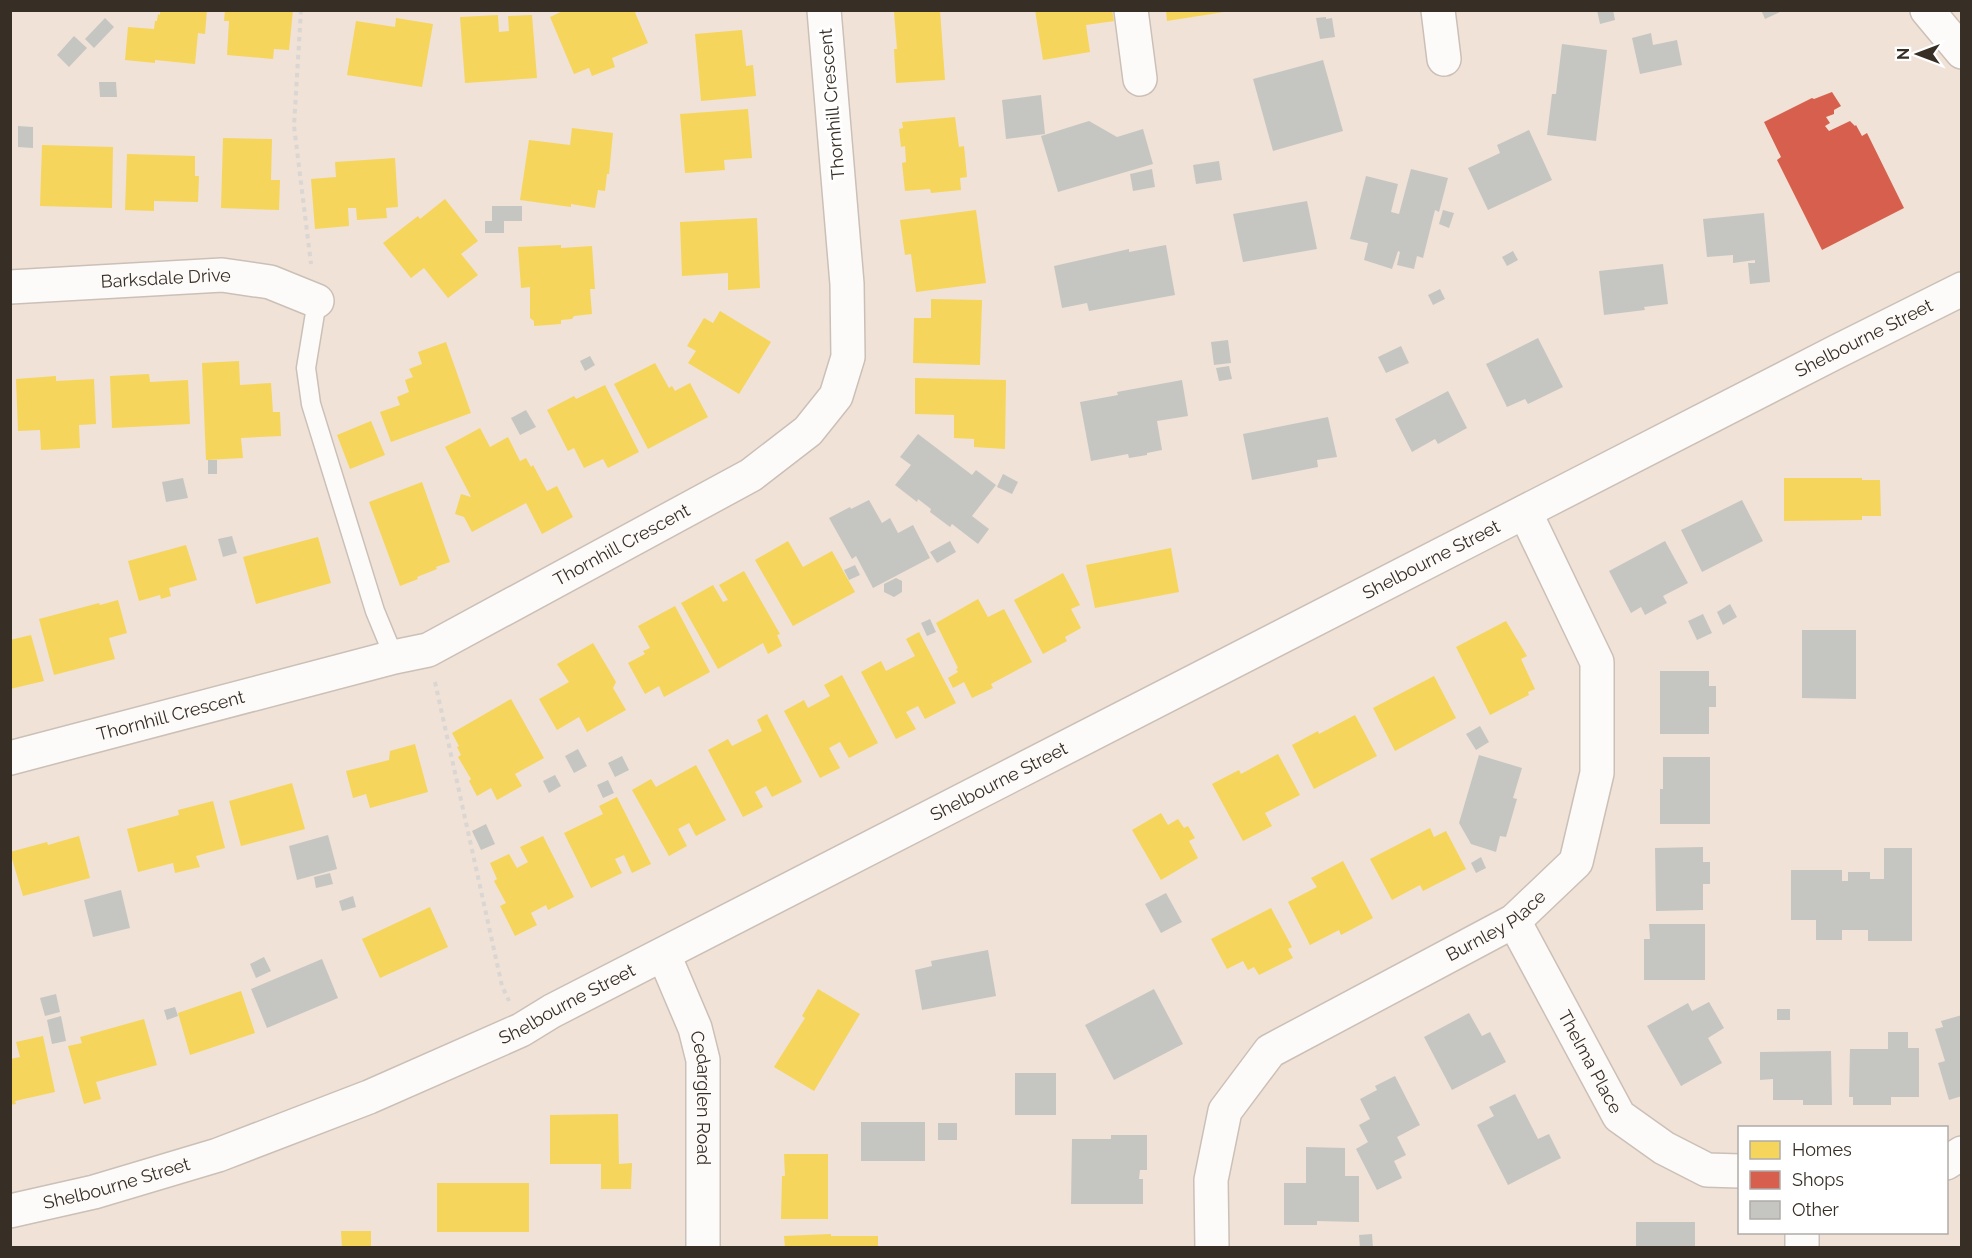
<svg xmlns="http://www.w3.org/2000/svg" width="1972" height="1258" viewBox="0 0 1972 1258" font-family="Raleway,sans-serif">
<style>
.homes{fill:#f6d55c}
.shops{fill:#d6604d}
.building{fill:#c5c6c2}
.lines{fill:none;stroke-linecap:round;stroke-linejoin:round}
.service-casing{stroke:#cbc0b7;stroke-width:21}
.minor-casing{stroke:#cbc0b7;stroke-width:36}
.secondary-casing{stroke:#cbc0b7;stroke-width:36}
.path{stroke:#dad6d3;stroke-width:4;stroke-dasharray:4.5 4.5;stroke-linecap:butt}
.service{stroke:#fdfbf9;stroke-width:18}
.minor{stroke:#fdfbf9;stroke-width:33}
.secondary{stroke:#fdfbf9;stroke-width:33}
.labels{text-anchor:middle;stroke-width:6;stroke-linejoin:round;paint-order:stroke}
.street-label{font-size:18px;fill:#372e25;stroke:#fff}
</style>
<rect width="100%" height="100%" fill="#f0e2d6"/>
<g class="homes">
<polygon points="160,10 207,10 205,34 198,33 195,64 155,60 155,63 125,60 128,27 154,29 155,21 157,21 158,14 160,15"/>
<polygon points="225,10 293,10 289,50 274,49 273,59 227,55 229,21 224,21"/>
<polygon points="565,10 634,10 648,43 612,58 615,67 592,76 589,68 574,74 550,17"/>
<polygon points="900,10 940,10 945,80 896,83 894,49 897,49 894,12"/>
<polygon points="1035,10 1112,10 1114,21 1086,25 1090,52 1043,60"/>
<polygon points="1166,10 1224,10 1224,12 1167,21"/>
<polygon points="498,15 499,32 509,31 508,16 532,15 537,78 465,83 460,17"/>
<polygon points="396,18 433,24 422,87 347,75 356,21 395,27"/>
<polygon points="742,30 746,66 753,65 756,96 701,101 695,34"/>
<polygon points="748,109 752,158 724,160 725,170 685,173 680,114"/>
<polygon points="955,117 959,147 964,146 967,177 960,178 961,190 931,193 930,189 905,191 902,163 906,162 905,146 901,147 899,129 903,128 902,122"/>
<polygon points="572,128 613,133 609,174 607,174 605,191 598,190 595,208 571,204 571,207 520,200 529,140 570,145"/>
<polygon points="223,138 272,139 271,180 280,180 279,210 221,208"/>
<polygon points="42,145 113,147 112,208 40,206"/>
<polygon points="127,154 195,156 195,176 199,176 198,202 154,201 154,211 125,210"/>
<polygon points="395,158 398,207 386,208 387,218 357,220 356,208 348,208 349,226 315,229 311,179 336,177 335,162"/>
<polygon points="445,199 478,241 461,254 478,275 448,298 424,268 411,278 383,243 418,216 420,219"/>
<polygon points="976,210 986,283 916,292 911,254 905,255 900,220"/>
<polygon points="757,218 760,288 728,290 728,273 682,276 680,222"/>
<polygon points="561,245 561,248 592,246 595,289 590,289 592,314 574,316 572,319 561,320 561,324 534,326 534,321 530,318 530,287 521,288 518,247"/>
<polygon points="931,299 982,300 980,365 913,363 914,318 931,318"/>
<polygon points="720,311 771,342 739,394 688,363 696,351 687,346 704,318 713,323"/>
<polygon points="446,342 471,413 391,442 380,412 400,405 397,397 409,392 405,380 413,377 409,369 422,364 418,352"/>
<polygon points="239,361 240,385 271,383 273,412 280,412 281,436 241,438 243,458 206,460 202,363"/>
<polygon points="655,363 669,388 672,386 675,391 690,383 708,417 648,449 614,384"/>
<polygon points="149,374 150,382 188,380 190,424 112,428 110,376"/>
<polygon points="56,376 56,381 94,379 96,424 79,425 80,448 41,450 40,430 18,431 16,379"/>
<polygon points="915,378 1006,380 1005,449 974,447 974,439 954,438 954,415 915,414"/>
<polygon points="605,385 639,452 608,468 603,459 584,468 574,448 568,451 547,410 574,396 576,399"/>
<polygon points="371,421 385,455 350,469 337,435"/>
<polygon points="480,428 490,447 508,437 520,461 526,458 531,467 533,465 547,491 557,486 573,517 542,534 526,503 472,532 464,517 455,514 461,494 471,497 445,447"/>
<polygon points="1784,478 1862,478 1862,480 1880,480 1881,516 1862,516 1862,520 1784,521"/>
<polygon points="422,482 450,562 436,567 437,569 417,577 418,579 400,586 369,502"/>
<polygon points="318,537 331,583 256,604 243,557"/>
<polygon points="788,541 803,567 832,551 855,592 793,626 755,560"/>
<polygon points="186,545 197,580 169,588 171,596 161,599 160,595 139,601 128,561"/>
<polygon points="1171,548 1179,592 1095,608 1086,565"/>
<polygon points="744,571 780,634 777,635 782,646 768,654 763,643 718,669 681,603 713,585 723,602 728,600 719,585"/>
<polygon points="1063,573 1080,605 1071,609 1081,628 1065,637 1067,641 1043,654 1014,600"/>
<polygon points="978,599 988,617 1004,609 1032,662 991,684 993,688 972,698 964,682 953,688 948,678 958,672 956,669 958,668 936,623"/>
<polygon points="118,600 127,633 109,638 115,659 54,675 39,619 99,603 100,605"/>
<polygon points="675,606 710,672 664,697 659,686 645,694 628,663 645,654 643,651 650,648 638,626"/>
<polygon points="1506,621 1527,656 1521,659 1535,689 1528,692 1529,695 1490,715 1456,647"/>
<polygon points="919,632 956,703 925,719 918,706 906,712 916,729 896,739 861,672 881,661 886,671 915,656 906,639"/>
<polygon points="31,635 44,681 10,689 10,640"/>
<polygon points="593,643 616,682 613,688 626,710 587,732 579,717 557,730 539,699 569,682 557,664"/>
<polygon points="842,675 878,743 849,758 840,742 829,748 840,768 820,778 784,711 804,700 808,708 830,696 824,685"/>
<polygon points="1434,676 1456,718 1395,751 1373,708"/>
<polygon points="511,699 544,758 515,774 522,786 497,800 491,788 477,796 469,781 471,779 458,757 461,755 457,747 459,746 452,733"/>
<polygon points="767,714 802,782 772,797 766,786 755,792 763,807 743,817 708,750 728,739 732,746 762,731 757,720"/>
<polygon points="1355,715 1377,756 1314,789 1292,745 1318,731 1319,734"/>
<polygon points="415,744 428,792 370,808 366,794 353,798 346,771 389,760 390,751"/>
<polygon points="1278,754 1300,795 1265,813 1272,826 1243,841 1212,784 1239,770 1241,774"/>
<polygon points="696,765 726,820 696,836 689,823 678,829 687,846 669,856 632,790 651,779 656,787"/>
<polygon points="292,783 305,829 241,846 229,801"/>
<polygon points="617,797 651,864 632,873 624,855 615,859 622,873 591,888 564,833 603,814 599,806"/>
<polygon points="213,801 225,848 196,856 200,867 175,873 173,863 138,872 127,829 179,815 178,810"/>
<polygon points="1161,813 1168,825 1178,819 1184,828 1188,826 1195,838 1189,841 1198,858 1161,880 1132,830"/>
<polygon points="1430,828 1434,837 1446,831 1466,869 1423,891 1420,885 1392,900 1370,859"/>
<polygon points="79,836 90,878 23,896 10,852 47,842 48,845"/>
<polygon points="543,836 574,897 548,910 546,905 531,913 537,925 515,936 500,906 506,903 494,881 497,879 490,863 509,854 517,868 528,862 520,847"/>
<polygon points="1343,861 1373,918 1341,935 1339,930 1310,945 1288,902 1317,887 1311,878"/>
<polygon points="430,907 448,947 380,978 362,939"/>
<polygon points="1271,908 1292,947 1288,949 1293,958 1259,975 1254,967 1248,970 1243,961 1227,969 1211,939"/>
<polygon points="818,989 860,1014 814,1091 774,1067 805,1018 802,1016"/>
<polygon points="241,991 255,1033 190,1055 178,1013"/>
<polygon points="144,1019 157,1065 96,1082 101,1099 84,1104 68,1046 82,1043 80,1037"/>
<polygon points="43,1036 55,1092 15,1101 16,1104 10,1105 10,1059 20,1057 16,1042"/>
<polygon points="618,1114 619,1164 632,1163 631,1189 601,1189 601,1164 550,1164 550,1115"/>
<polygon points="784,1154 828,1154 828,1219 781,1219 782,1176 785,1176"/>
<rect x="437" y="1183" width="92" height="49"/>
<polygon points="341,1231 371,1231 371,1248 342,1248"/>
<polygon points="831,1234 831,1236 878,1236 878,1248 785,1248 784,1236"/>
</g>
<polygon class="shops" points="1832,92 1841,106 1834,110 1834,114 1826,117 1830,123 1825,126 1829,131 1850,121 1855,126 1856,125 1862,136 1867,133 1904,208 1822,250 1777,160 1781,157 1764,122 1812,98 1814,99"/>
<g class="building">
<polygon points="1597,10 1613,10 1615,20 1600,24"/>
<polygon points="1761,10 1784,10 1765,19"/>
<polygon points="1326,17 1326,19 1332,18 1335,37 1320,39 1316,18"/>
<polygon points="105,18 114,27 94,48 85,39"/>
<polygon points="1651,33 1653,45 1677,40 1682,65 1640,74 1632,38"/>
<polygon points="74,36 87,48 69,67 57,55"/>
<polygon points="1562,44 1607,50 1596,141 1547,135 1552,94 1556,94"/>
<polygon points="1323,60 1343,131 1273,151 1253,79"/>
<polygon points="99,82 116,82 117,97 100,97"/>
<polygon points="1041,95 1045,134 1006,139 1002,100"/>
<polygon points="1089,121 1117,137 1143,129 1153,164 1058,192 1041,136"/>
<polygon points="18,126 33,127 33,148 18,147"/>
<polygon points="1529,130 1552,180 1488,210 1468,168 1500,153 1497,145"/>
<polygon points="1219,161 1222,180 1196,184 1193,165"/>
<polygon points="1152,169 1155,187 1133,191 1130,174"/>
<polygon points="1411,169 1448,178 1439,212 1435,210 1423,258 1417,256 1414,269 1397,265 1400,252 1398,251 1392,269 1364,260 1368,243 1350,239 1366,176 1398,184 1391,212 1399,214"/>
<polygon points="1307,201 1317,249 1243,262 1233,214"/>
<polygon points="492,206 522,206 522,221 504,221 504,233 485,233 485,221 492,221"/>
<polygon points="1443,210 1454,213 1449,228 1439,224"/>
<polygon points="1764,213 1770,282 1750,284 1748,263 1755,263 1755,260 1733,263 1733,255 1707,257 1703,219"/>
<polygon points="1166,245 1175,295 1089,311 1087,303 1062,308 1054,266 1129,249 1129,252"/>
<polygon points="1513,251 1518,260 1507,266 1502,257"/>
<polygon points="1663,264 1668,304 1644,307 1645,310 1604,315 1599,271"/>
<polygon points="1440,289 1445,299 1433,305 1428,295"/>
<polygon points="1538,338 1563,387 1528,404 1525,399 1507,407 1486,364"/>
<polygon points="1228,340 1231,363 1214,365 1211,342"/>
<polygon points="1401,346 1409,363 1386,373 1378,357"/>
<polygon points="590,356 595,365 585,371 580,361"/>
<polygon points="1229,366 1232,379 1219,381 1216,368"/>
<polygon points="1182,380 1188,416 1157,421 1162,450 1147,453 1147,455 1129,458 1128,454 1091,461 1080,402 1118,395 1117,392"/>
<polygon points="1448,391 1467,428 1438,444 1435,439 1412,452 1395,419"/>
<polygon points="526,410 536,427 520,435 511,418"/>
<polygon points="1328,417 1337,457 1317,460 1318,467 1252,480 1243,434"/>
<polygon points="918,434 972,475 976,470 996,485 972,516 989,529 978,544 952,524 950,527 930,512 931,509 918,499 917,502 895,485 911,465 900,457"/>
<rect x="208" y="460" width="9" height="14"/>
<polygon points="1003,474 1018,482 1012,494 997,487"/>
<polygon points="183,478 188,498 166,502 162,482"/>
<polygon points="869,500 882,523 890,518 898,533 913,525 930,558 873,588 856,556 852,559 829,518 850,507 851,509"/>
<polygon points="1742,500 1763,541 1702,572 1681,530"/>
<polygon points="232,536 237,553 223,557 218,539"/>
<polygon points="950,541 956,552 937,563 930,552"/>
<polygon points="1665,541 1688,583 1663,596 1667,603 1645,615 1641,607 1631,613 1609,571"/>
<polygon points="855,565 860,575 849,580 844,570"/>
<polygon points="896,578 902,581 902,592 894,597 884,592 884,584"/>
<polygon points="1730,604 1737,617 1723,625 1717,612"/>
<polygon points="1703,614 1712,633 1697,640 1688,621"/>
<polygon points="930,619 936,632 927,636 921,623"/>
<polygon points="1802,630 1856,630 1856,699 1802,698"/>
<polygon points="1660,671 1709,671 1709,686 1716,686 1716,707 1709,707 1709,734 1660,734"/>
<polygon points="1480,726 1489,742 1476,750 1466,734"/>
<polygon points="578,749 587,766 574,773 565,756"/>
<polygon points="1479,755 1522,768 1513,798 1517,799 1506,837 1500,836 1496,852 1471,844 1459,823"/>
<polygon points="622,756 629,770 615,777 608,763"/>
<polygon points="1663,757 1710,757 1710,824 1660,824 1660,789 1663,789"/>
<polygon points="555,775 561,786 549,793 543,781"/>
<polygon points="608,780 614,793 603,798 597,785"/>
<polygon points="486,824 495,844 481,850 472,831"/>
<polygon points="328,835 337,869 297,880 289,846"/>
<polygon points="1703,847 1703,862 1710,862 1710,884 1703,884 1703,910 1656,911 1655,848"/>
<polygon points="1884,848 1912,848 1912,941 1868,941 1868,930 1842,930 1842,940 1816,940 1816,920 1791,920 1791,870 1842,870 1842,881 1848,881 1848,872 1870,872 1870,879 1884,879"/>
<polygon points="1481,857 1486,868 1476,873 1471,863"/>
<polygon points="330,873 333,884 316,888 314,877"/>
<polygon points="121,890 130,928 93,937 84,900"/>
<polygon points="1166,893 1182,922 1161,933 1145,904"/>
<polygon points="353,896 356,907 342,911 339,901"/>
<polygon points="1649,924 1705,924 1705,980 1644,980 1644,939 1650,939"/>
<polygon points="988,950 996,996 922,1010 915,970 932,966 931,961"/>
<polygon points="264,957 271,971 256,978 250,964"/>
<polygon points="322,959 338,998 267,1028 251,989"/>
<polygon points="1154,989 1183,1044 1114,1080 1085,1025"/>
<polygon points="56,994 60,1012 45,1016 40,998"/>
<polygon points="1709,1002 1724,1028 1708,1038 1722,1063 1681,1086 1647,1026 1688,1003 1692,1011"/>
<polygon points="175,1007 178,1016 167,1020 164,1010"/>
<rect x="1777" y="1009" width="13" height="11"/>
<polygon points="1469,1013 1482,1036 1490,1032 1506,1062 1452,1090 1424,1037"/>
<polygon points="1962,1015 1962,1096 1949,1100 1938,1063 1945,1061 1935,1029 1943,1027 1941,1021"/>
<polygon points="61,1016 66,1041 52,1044 47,1020"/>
<polygon points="1888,1032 1908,1032 1908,1048 1919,1048 1919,1097 1891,1097 1891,1105 1853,1105 1853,1097 1849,1097 1850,1049 1888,1049"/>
<polygon points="1831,1051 1832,1105 1803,1105 1803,1100 1773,1100 1773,1079 1760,1080 1760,1052"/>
<rect x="1015" y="1073" width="41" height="42"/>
<polygon points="1395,1076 1420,1125 1397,1137 1406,1155 1394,1161 1402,1178 1377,1190 1356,1149 1368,1142 1359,1125 1370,1119 1360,1099 1377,1090 1375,1086"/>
<polygon points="1515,1094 1538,1139 1549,1134 1561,1158 1508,1185 1477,1125 1494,1116 1489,1107"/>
<rect x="861" y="1122" width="64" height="39"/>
<rect x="938" y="1123" width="19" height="17"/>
<polygon points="1111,1135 1147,1135 1147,1170 1140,1170 1139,1179 1143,1179 1143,1204 1071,1204 1072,1139 1111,1139"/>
<polygon points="1306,1147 1345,1148 1345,1176 1359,1176 1359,1222 1317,1221 1317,1225 1284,1225 1284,1183 1306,1183"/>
<rect x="1636" y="1222" width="59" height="26"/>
<polygon points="1372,1234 1373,1248 1360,1248 1359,1235"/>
</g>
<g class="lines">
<defs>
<polyline id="service" points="317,301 306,368 311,404 375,611 394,657"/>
<g id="minor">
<polyline points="1131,10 1140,79"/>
<polyline points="1438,10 1444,59"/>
<polyline points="1927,10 1962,52"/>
<path id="s1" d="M10 287 222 275 270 282 317 301"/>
<path id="s2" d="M10 758 394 657 428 650 751 475 808 431 836 396 848 357 847 284 824 10"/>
<path id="s3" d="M1514 921 1619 1116 1664 1148 1707 1170 1740 1171"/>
<path id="s4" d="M664 955 695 1028 703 1060V1248"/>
<polyline points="1946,1163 1962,1153"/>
<path id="s5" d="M1212 1248 1211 1180 1225 1111 1270 1051 1514 921 1576 862 1597 773V662L1525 512"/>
<polyline points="1802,1248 1802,1232"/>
</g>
<g id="secondary">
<path id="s6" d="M10 1211 94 1192 218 1155 369 1097 521 1030 552 1011 1836 352 1962 289"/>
</g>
</defs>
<use href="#service" class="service-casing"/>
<use href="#minor" class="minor-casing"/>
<use href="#secondary" class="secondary-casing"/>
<g class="path">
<polyline points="301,10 294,126 311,264"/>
<polyline points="435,682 502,986 509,1001"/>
</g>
<use href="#service" class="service"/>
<use href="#minor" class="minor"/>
<use href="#secondary" class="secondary"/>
</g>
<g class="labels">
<g class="street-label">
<text transform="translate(832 104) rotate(-95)" y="6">Thornhill Crescent</text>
<text dy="6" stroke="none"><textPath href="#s1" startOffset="156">Barksdale Drive</textPath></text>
<text dy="6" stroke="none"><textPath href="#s6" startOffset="2054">Shelbourne Street</textPath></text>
<text dy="6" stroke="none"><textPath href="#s2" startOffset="652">Thornhill Crescent</textPath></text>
<text dy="6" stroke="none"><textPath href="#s6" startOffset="1568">Shelbourne Street</textPath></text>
<text dy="6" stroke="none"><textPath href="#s2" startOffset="166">Thornhill Crescent</textPath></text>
<text dy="6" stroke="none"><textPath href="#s6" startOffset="1082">Shelbourne Street</textPath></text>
<text dy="6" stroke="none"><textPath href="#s5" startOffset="472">Burnley Place</textPath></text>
<text dy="6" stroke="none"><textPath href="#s6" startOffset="596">Shelbourne Street</textPath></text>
<text dy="6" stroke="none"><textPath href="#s3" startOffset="160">Thelma Place</textPath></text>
<text dy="6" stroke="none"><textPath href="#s4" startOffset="150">Cedarglen Road</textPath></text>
<text dy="6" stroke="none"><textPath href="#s6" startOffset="110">Shelbourne Street</textPath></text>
</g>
</g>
<rect width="1972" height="1258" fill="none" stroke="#372e25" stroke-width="24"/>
<rect x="1738" y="1126" width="210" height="108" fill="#ffffff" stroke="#afaba8" stroke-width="1.5"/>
<rect x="1750" y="1141" width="30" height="18" fill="#f6d55c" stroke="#afaba8" stroke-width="1.5"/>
<text x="1792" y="1156" font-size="18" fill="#372e25">Homes</text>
<rect x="1750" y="1171" width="30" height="18" fill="#d6604d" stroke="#afaba8" stroke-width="1.5"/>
<text x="1792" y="1186" font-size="18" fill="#372e25">Shops</text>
<rect x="1750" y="1201" width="30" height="18" fill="#c5c6c2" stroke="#afaba8" stroke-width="1.5"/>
<text x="1792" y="1216" font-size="18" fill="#372e25">Other</text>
<g transform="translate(1918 54) rotate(270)" stroke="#ffffff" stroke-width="4.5" paint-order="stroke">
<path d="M0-4.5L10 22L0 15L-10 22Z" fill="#372e25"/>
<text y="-9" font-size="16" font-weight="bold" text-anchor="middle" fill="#372e25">N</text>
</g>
</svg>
